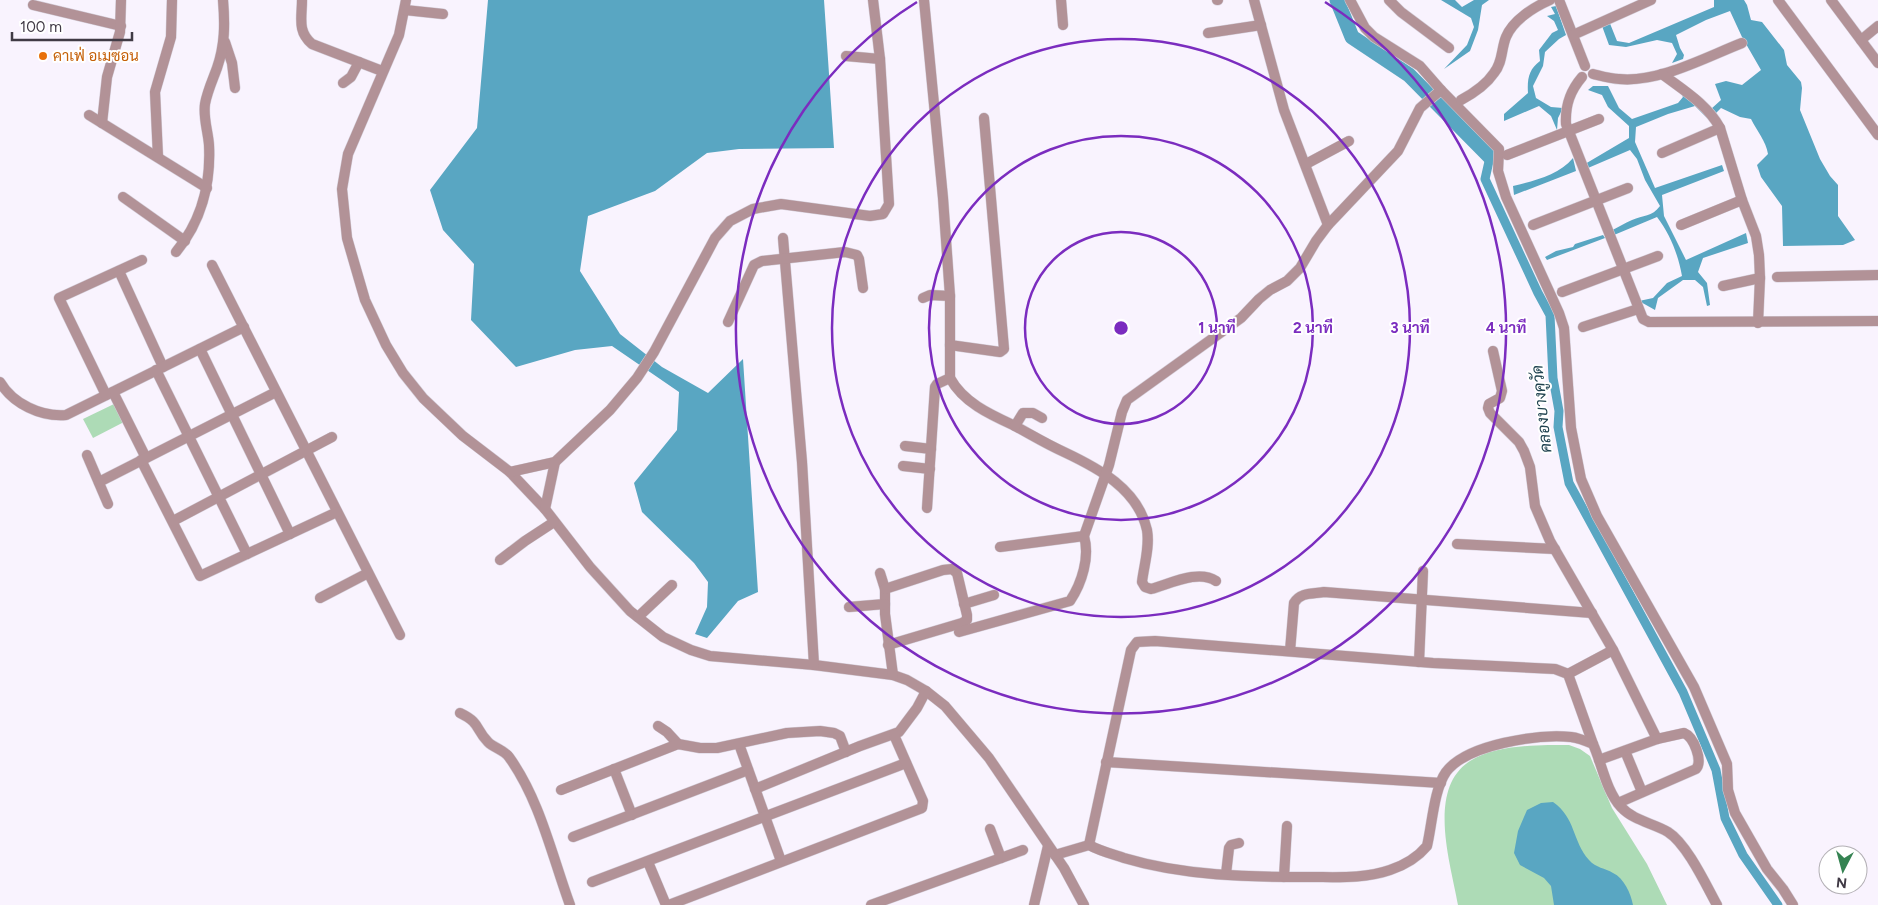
<svg xmlns="http://www.w3.org/2000/svg" width="1878" height="905" viewBox="0 0 1878 905" font-family="Figtree,Sarabun,sans-serif">
<style>
.green{fill:#addbb6}
.water{fill:#59a6c2}
.lines{fill:none;stroke-linecap:round;stroke-linejoin:round}
.canal{stroke:#59a6c2;stroke-width:9}
.river{stroke:#59a6c2;stroke-width:15}
.minor-casing{stroke:#d4ced9;stroke-width:11}
.minor{stroke:#b29297;stroke-width:10}
.ring{fill:none;stroke:#7b2cbf;stroke-width:2.5}
.food-dot{fill:#e8710a;stroke:#fff;stroke-width:2}
.labels{text-anchor:middle;stroke-width:4;stroke-linejoin:round;paint-order:stroke}
.food-label{font-size:15px;fill:#c56008;stroke:#fff;text-anchor:start}
.water-label{font-size:16px;font-style:italic;fill:#1f424f;stroke:#fff}
.centre{fill:#7b2cbf;stroke:#fff;stroke-width:2.5}
.ring-label{font-size:15px;text-anchor:middle;font-weight:bold;fill:#7b2cbf;stroke:#fff;stroke-width:4;stroke-linejoin:round;paint-order:stroke}
</style>
<rect width="100%" height="100%" fill="#f9f3fe"/>
<g class="green">
<polygon points="114,404 124,422 93,438 83,419"/>
<path d="M1548 745H1569L1580 749 1590 756 1612 808 1647 864 1667 905H1458C1451 864 1426 789 1470 761 1492 747 1523 746 1548 745Z"/>
</g>
<g class="water">
<polygon points="488,0 824,0 834,148 739,149 707,153 655,191 588,216 580,271 620,334 662,367 708,393 743,359 758,592 738,601 707,638 695,634 707,607 708,582 694,563 642,512 634,483 677,430 679,392 612,346 575,350 516,367 471,320 474,264 443,230 430,190 477,128"/>
<polygon points="1441,0 1455,0 1462,7 1474,0 1489,0 1482,5 1478,30 1470,51 1444,69 1467,45 1474,27 1471,18"/>
<path d="M1714 0H1744L1747 5 1751 20 1762 22 1784 50 1787 65 1801 82 1802 88 1800 110 1820 159 1830 176 1838 185V216L1855 240 1843 245 1783 246 1782 206 1761 177 1757 165 1768 154C1766 141 1757 131 1751 119L1740 117 1721 108 1709 120 1695 106 1668 114 1636 127 1635 142 1655 188 1722 165 1724 171 1662 195 1664 216 1686 260 1746 233 1748 243 1703 258 1698 272 1707 283 1710 305 1707 306 1703 287 1695 280H1683L1658 298 1655 310 1639 301 1653 298 1667 283 1682 276C1678 254 1670 234 1657 217L1614 235 1610 231C1617 228 1625 223 1632 220 1643 215 1652 217 1660 206L1645 180 1637 159 1630 150 1588 168 1585 164 1629 138V126L1608 107 1602 95 1588 90 1593 86H1608L1619 108 1632 119 1678 103 1683 97 1676 85 1711 109 1721 100 1715 84 1726 81 1742 85 1761 70 1742 37 1730 11 1706 20 1676 35 1680 48 1684 55 1683 59 1672 63 1677 54 1672 43 1657 40 1626 47 1609 45 1602 26 1609 21 1617 41 1629 43 1714 7Z"/>
<path d="M1556 6 1566 35 1559 39 1545 52 1543 66 1533 86 1536 98 1551 107 1563 108 1558 118 1557 130 1551 116 1539 106 1504 121V114L1528 93C1527 79 1529 69 1540 61L1539 50 1552 33 1558 30 1554 21 1547 16 1555 14 1551 7Z"/>
<path d="M1573 158 1576 171 1514 195 1513 186C1534 181 1559 175 1573 158Z"/>
<polygon points="1603,235 1605,238 1547,260 1545,257 1556,251 1573,247 1575,244"/>
<path d="M1553 802C1576 818 1572 841 1589 860 1596 868 1605 868 1613 873 1624 878 1631 894 1633 905H1554L1551 886 1544 878 1520 865 1514 853 1518 831 1527 810 1541 803Z"/>
</g>
<g class="lines">
<polyline class="canal" points="1490,157 1485,179 1538,293 1550,315 1553,378 1559,411 1558,427 1569,483 1683,692 1716,770 1725,818 1743,855 1778,905"/>
<polyline class="river" points="1337,0 1352,37 1409,75 1490,157"/>
<defs>
<g id="minor">
<path d="M302 0C302 18 297 31 312 44L382 71"/>
<polyline points="406,0 399,35 348,154 342,189 347,238 365,300 386,345 403,373 423,398 463,436 510,472 545,509 590,567 630,611 663,637 691,650 710,656 814,665 893,675 907,680 926,691 945,706 989,758 1064,868 1084,905"/>
<path d="M924 0 943 198 950 296V378C963 402 989 414 1013 425 1030 434 1046 444 1064 452 1098 468 1138 489 1147 530 1150 547 1144 565 1142 582L1145 587 1151 589C1170 584 1198 569 1216 581"/>
<polyline points="1061,0 1063,25"/>
<polyline points="1217,0 1218,0"/>
<polyline points="1254,0 1284,110 1328,225"/>
<polyline points="1350,0 1365,28 1374,37 1420,66 1441,90 1499,149 1498,171 1506,197 1559,313 1564,328 1571,428 1581,479 1597,516 1694,687 1727,764 1728,790 1735,813 1767,869 1783,889 1793,905"/>
<polyline points="1389,0 1401,12 1449,48"/>
<polyline points="1559,0 1585,66"/>
<polyline points="1778,0 1878,135"/>
<polyline points="1831,0 1878,63"/>
<polyline points="33,5 121,26"/>
<polyline points="405,10 443,14"/>
<polyline points="1208,33 1261,25"/>
<polyline points="1573,35 1651,0"/>
<polyline points="1861,40 1878,26"/>
<polyline points="225,42 232,63 235,88"/>
<polyline points="846,56 880,59"/>
<path d="M1593 74C1601 76 1611 79 1619 79 1659 83 1706 57 1742 43"/>
<path d="M1662 74C1683 90 1707 104 1720 128L1742 200 1756 236 1759 255 1760 278 1758 323"/>
<path d="M1582 77C1570 91 1565 105 1566 124L1643 319 1649 322 1878 321"/>
<polyline points="343,83 351,77 359,62"/>
<path d="M1461 100C1474 93 1486 85 1494 73 1503 62 1501 49 1506 37 1513 20 1534 7 1550 0"/>
<polyline points="89,115 207,188"/>
<polyline points="102,123 107,77 120,32 121,0"/>
<polyline points="1662,153 1720,128"/>
<polyline points="1507,155 1599,119"/>
<polyline points="158,157 155,92 171,37 172,0"/>
<polyline points="1306,164 1349,141"/>
<polyline points="123,197 185,241"/>
<polyline points="1533,225 1628,188"/>
<polyline points="1681,225 1742,200"/>
<polyline points="783,238 802,462 814,665"/>
<path d="M176 252C201 222 211 184 209 145 208 131 203 118 205 104 207 92 213 79 217 68 225 45 225 24 223 0"/>
<polyline points="212,265 400,635"/>
<polyline points="119,271 163,367"/>
<polyline points="1777,277 1878,275"/>
<polyline points="1723,286 1760,278"/>
<polyline points="1562,292 1658,256"/>
<polyline points="923,298 930,295 950,296"/>
<polyline points="728,322 754,265 762,261 845,252 857,255 859,259 863,288"/>
<polyline points="1583,327 1638,309"/>
<polyline points="950,345 1000,352 1004,349 984,118"/>
<polyline points="200,349 290,534"/>
<polyline points="1493,351 1502,391 1500,398 1489,404 1488,408 1490,413 1519,442 1524,451 1530,467 1535,506 1550,541 1613,650 1657,739"/>
<polyline points="156,370 247,554"/>
<path d="M0 382C13 404 41 417 66 415L244 327"/>
<polyline points="113,392 146,458"/>
<polyline points="106,395 59,298 142,260"/>
<polyline points="1015,426 1023,413 1033,413 1042,418"/>
<polyline points="905,446 931,449"/>
<polyline points="87,455 108,504"/>
<polyline points="141,460 200,576 337,512"/>
<polyline points="903,466 930,469"/>
<polyline points="510,472 555,462 610,410 637,378 654,352 715,238 730,221 753,209 781,204 870,216 883,214 889,204 880,59 873,0"/>
<polyline points="99,482 276,392"/>
<polyline points="927,508 935,387 937,384 950,378"/>
<polyline points="545,509 555,462"/>
<polyline points="173,521 332,437"/>
<polyline points="1457,544 1555,549"/>
<polyline points="1000,547 1084,536"/>
<polyline points="500,560 525,541 554,522"/>
<polyline points="880,573 885,589 885,614 893,675"/>
<polyline points="885,589 943,570 952,569 957,573 967,615 967,620 962,623 888,645"/>
<polyline points="320,598 368,573"/>
<polyline points="964,604 994,595"/>
<polyline points="849,607 885,604"/>
<polyline points="638,617 672,585"/>
<path d="M959 632 1070 601C1082 583 1090 557 1084 536L1109 465 1122 412 1127 400 1241 318 1259 299 1270 290 1287 281 1300 268 1316 241 1328 225 1398 151 1420 108 1441 90"/>
<path d="M1290 651 1294 603C1300 592 1313 594 1324 592L1592 613"/>
<polyline points="1419,662 1423,571"/>
<polyline points="1568,674 1613,650"/>
<path d="M460 713C481 723 475 729 488 742 494 748 504 750 509 757 540 800 552 856 570 905"/>
<polyline points="658,726 667,732 678,744"/>
<polyline points="739,744 781,861"/>
<polyline points="1625,751 1642,792"/>
<path d="M1599 760 1657 739 1684 733C1694 737 1703 761 1696 769L1618 803"/>
<polyline points="1106,762 1441,783"/>
<polyline points="614,769 632,815"/>
<polyline points="755,789 860,746 899,732 917,708 926,691"/>
<polyline points="561,790 678,744 700,748 717,748 787,733 820,731 834,733 840,736 846,752"/>
<polyline points="990,829 1001,858"/>
<polyline points="573,837 748,770"/>
<polyline points="1089,845 1131,650 1137,642 1155,641 1433,663 1555,669 1568,674 1593,744"/>
<path d="M1055 855 1089 845C1100 851 1112 854 1124 858 1184 876 1248 877 1310 877 1337 877 1364 879 1390 870 1405 865 1417 858 1427 846 1432 825 1434 789 1446 772 1467 744 1538 734 1571 737 1579 738 1586 741 1593 744 1602 764 1606 791 1621 807 1634 821 1653 823 1668 832 1687 844 1706 885 1717 905"/>
<polyline points="648,862 666,905"/>
<polyline points="1226,874 1229,848 1231,845 1239,843"/>
<polyline points="1284,877 1287,826"/>
<polyline points="592,882 906,763"/>
<polyline points="669,905 922,808 923,801 894,735"/>
<polyline points="871,905 1023,850"/>
<polyline points="1034,905 1048,846"/>
</g>
</defs>
<use href="#minor" class="minor-casing"/>
<use href="#minor" class="minor"/>
</g>
<g class="ring">
<circle cx="1121" cy="328" r="96"/>
<circle cx="1121" cy="328" r="192"/>
<circle cx="1121" cy="328" r="289"/>
<path d="M1325 2A385 385 0 1 1 917 2"/>
</g>
<circle class="food-dot" cx="43" cy="56" r="5"/>
<g class="labels">
<g class="food-label">
<text x="53" y="61">คาเฟ่ อเมซอน</text>
</g>
<g class="water-label">
<text transform="translate(1541 409) rotate(-96)" y="6">คลองบางคูวัด</text>
</g>
</g>
<circle cx="1121" cy="328" r="8" class="centre"/>
<g class="ring-label">
<text x="1217" y="333">1 นาที</text>
<text x="1313" y="333">2 นาที</text>
<text x="1410" y="333">3 นาที</text>
<text x="1506" y="333">4 นาที</text>
</g>
<g transform="translate(1843 870) rotate(186)"><circle r="24" fill="#ffffff" stroke="#b3b0b5"/>
<path d="M0-4L9 19L0 12L-9 19Z" fill="#358352"/>
<text y="-8" font-size="14" font-weight="bold" text-anchor="middle" fill="#403a45">N</text>
</g>
<path d="M12 32v8h120v-8" fill="none" stroke="#403a45" stroke-width="2.5"/>
<text x="20" y="32" font-size="15" fill="#403a45" stroke="#ffffff" stroke-width="4" paint-order="stroke">100 m</text>
</svg>
